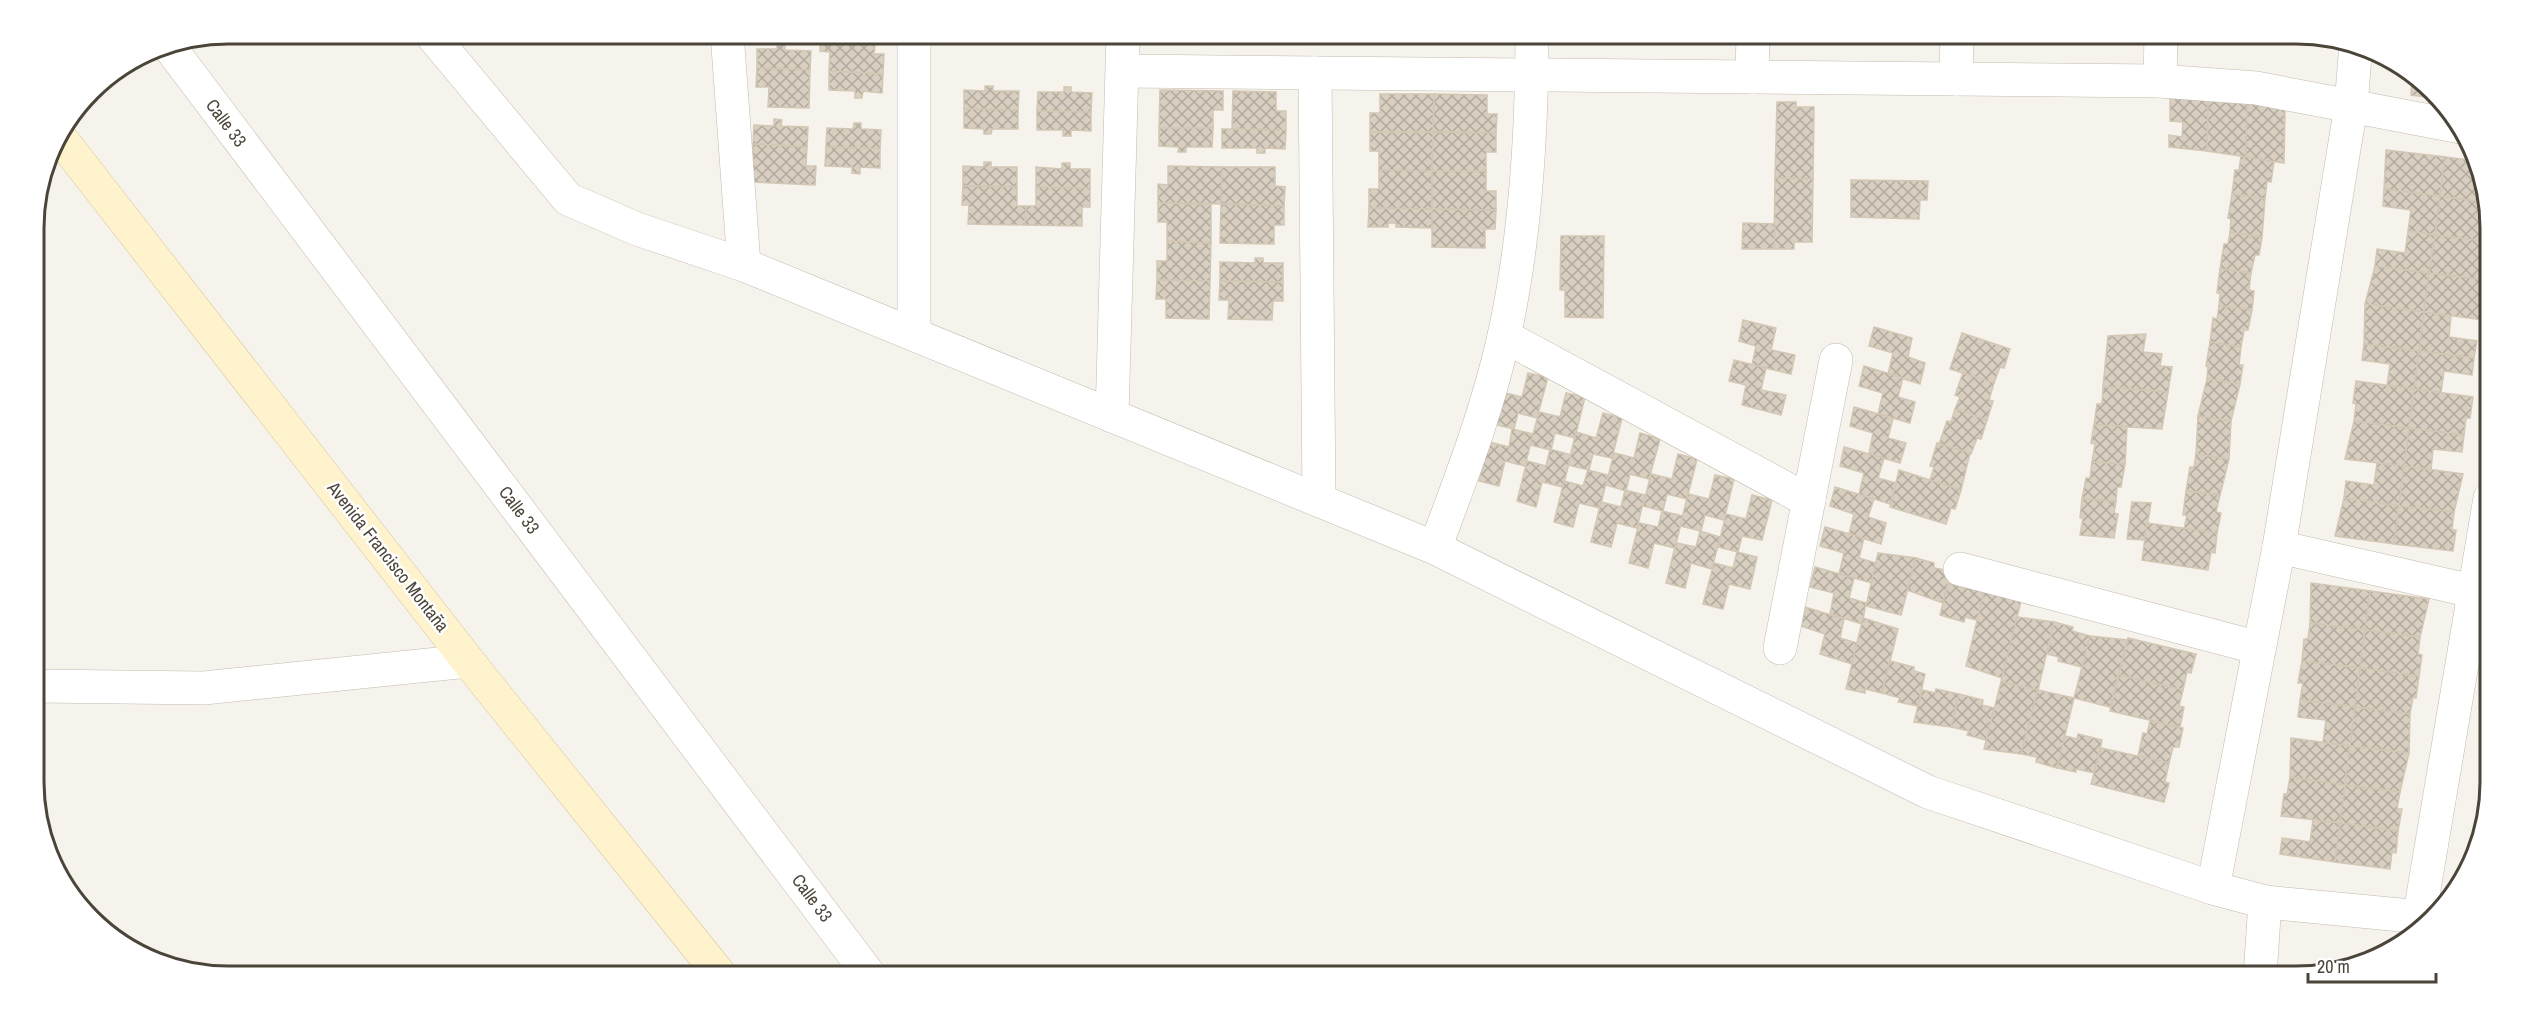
<svg xmlns="http://www.w3.org/2000/svg" width="2524" height="1009" viewBox="0 0 2524 1009" font-family="'Archivo Narrow',sans-serif">
<style>
.building{fill:url(#building-cross-hatch);stroke:#d3c7b4;stroke-width:1.5}
.lines{fill:none;stroke-linecap:round;stroke-linejoin:round}
.minor-casing{stroke:#c2bbae;stroke-width:34}
.secondary-casing{stroke:#d6c79b;stroke-width:34}
.minor{stroke:#fff;stroke-width:33}
.secondary{stroke:#fff3cd;stroke-width:33}
.labels{text-anchor:middle;stroke-width:5;stroke-linejoin:round;paint-order:stroke}
.street-label{font-size:18px;fill:#4b4439;stroke:#fff}
.rim{fill:none;stroke:#4b4439;stroke-width:3}
</style>
<defs>
<pattern id="building-cross-hatch" width="8" height="8" patternUnits="userSpaceOnUse" patternTransform="scale(1.5)"><rect width="8" height="8" fill="#d8cfc1"/><path d="M0 0l8 8M0 8l8-8" fill="none" stroke="#b1aa9e"/></pattern>
</defs>
<rect width="100%" height="100%" fill="#f6f3ec"/>
<g class="building">
<polygon points="821,33 876,35 874,54 884,54 883,74 829,71 830,52 820,51"/>
<polygon points="2054,33 2108,33 2108,37 2054,35"/>
<polygon points="777,44 785,44 785,50 811,51 810,70 757,68 757,49 777,49"/>
<polygon points="757,68 810,70 809,108 768,107 769,87 756,87"/>
<polygon points="829,71 883,74 882,93 863,91 862,98 855,98 855,91 829,90"/>
<polygon points="2412,79 2442,99 2411,95"/>
<polygon points="985,86 993,86 993,91 1019,91 1018,110 964,109 964,90 985,91"/>
<polygon points="1064,87 1071,87 1071,92 1092,93 1091,112 1037,111 1038,92 1064,92"/>
<polygon points="2170,88 2208,96 2207,151 2169,147 2169,135 2182,137 2183,122 2170,121"/>
<polygon points="1160,90 1223,91 1223,110 1213,110 1213,128 1159,128"/>
<polygon points="1233,91 1276,92 1276,111 1286,111 1286,130 1232,129"/>
<polygon points="1380,94 1434,94 1433,132 1370,132 1370,113 1380,113"/>
<polygon points="1434,94 1487,95 1487,114 1497,114 1496,133 1433,132"/>
<polygon points="2208,96 2247,98 2246,157 2207,151"/>
<polygon points="2247,98 2285,107 2284,163 2246,157"/>
<polygon points="1777,102 1796,102 1796,107 1814,107 1813,179 1775,178"/>
<polygon points="964,109 1018,110 1018,129 992,129 991,134 984,134 984,129 964,128"/>
<polygon points="1037,111 1091,112 1091,131 1071,130 1071,136 1063,136 1063,130 1037,130"/>
<polygon points="774,119 782,120 781,126 808,127 807,147 753,144 754,125 774,126"/>
<polygon points="854,123 861,123 861,129 881,130 880,149 826,147 827,128 853,129"/>
<polygon points="1159,128 1213,128 1212,147 1186,147 1186,152 1178,152 1179,147 1159,146"/>
<polygon points="1222,129 1286,130 1285,149 1265,148 1265,153 1257,153 1257,148 1222,148"/>
<polygon points="1370,132 1433,132 1432,171 1379,170 1379,151 1370,151"/>
<polygon points="1433,132 1496,133 1496,152 1486,152 1486,171 1432,171"/>
<polygon points="753,144 807,147 806,166 816,166 815,185 752,182"/>
<polygon points="826,147 880,149 880,168 860,167 860,174 852,173 852,167 825,166"/>
<polygon points="2386,150 2445,157 2440,196 2384,189"/>
<polygon points="2241,156 2274,162 2271,182 2267,181 2265,199 2232,194 2235,170 2239,170"/>
<polygon points="2445,157 2477,161 2489,203 2440,196"/>
<polygon points="984,162 991,162 991,167 1017,167 1017,187 963,186 963,166 984,167"/>
<polygon points="1062,163 1070,163 1070,169 1090,169 1090,188 1036,187 1036,167 1062,169"/>
<polygon points="1168,166 1222,167 1221,204 1158,203 1158,184 1168,185"/>
<polygon points="1222,167 1275,167 1275,186 1285,187 1284,206 1221,204"/>
<polygon points="1379,170 1432,171 1432,209 1369,208 1369,189 1379,189"/>
<polygon points="1432,171 1486,171 1486,191 1496,191 1496,210 1432,209"/>
<polygon points="1775,178 1813,179 1812,242 1794,242 1794,249 1774,249"/>
<polygon points="1851,180 1928,181 1927,200 1920,200 1919,219 1851,217"/>
<polygon points="963,186 1017,187 1017,206 1026,206 1025,225 968,224 969,205 962,205"/>
<polygon points="1036,187 1090,188 1090,207 1082,207 1082,226 1025,225 1026,206 1036,206"/>
<polygon points="2384,189 2440,196 2435,235 2408,231 2411,210 2383,206"/>
<polygon points="2232,194 2265,199 2262,237 2230,232 2231,219 2228,218"/>
<polygon points="2440,196 2489,203 2489,242 2435,235"/>
<polygon points="1158,203 1211,204 1211,243 1167,241 1167,222 1158,222"/>
<polygon points="1221,204 1284,206 1284,225 1274,225 1274,244 1220,243"/>
<polygon points="1369,208 1432,209 1432,228 1396,227 1396,223 1388,223 1388,227 1368,227"/>
<polygon points="1432,209 1496,210 1495,229 1485,229 1485,248 1432,247"/>
<polygon points="1743,223 1775,224 1774,249 1742,249"/>
<polygon points="2408,231 2435,235 2429,273 2375,266 2377,249 2405,253"/>
<polygon points="2230,232 2262,237 2259,255 2255,255 2251,273 2220,269 2224,244 2228,244"/>
<polygon points="2435,235 2489,242 2489,264 2486,264 2485,280 2429,273"/>
<polygon points="1561,236 1604,236 1603,318 1565,317 1565,290 1560,290"/>
<polygon points="1167,241 1211,243 1210,281 1157,280 1157,261 1167,261"/>
<polygon points="1255,258 1263,258 1263,263 1283,263 1283,282 1220,281 1220,262 1255,263"/>
<polygon points="2375,266 2429,273 2424,312 2365,304"/>
<polygon points="2220,269 2251,273 2249,290 2254,291 2252,310 2219,306 2220,293 2217,293"/>
<polygon points="2429,273 2485,280 2483,320 2424,312"/>
<polygon points="1157,280 1210,281 1209,319 1166,318 1166,299 1156,299"/>
<polygon points="1220,281 1283,282 1283,301 1273,301 1272,320 1228,319 1229,300 1219,300"/>
<polygon points="2365,304 2424,312 2419,351 2364,344"/>
<polygon points="2219,306 2252,310 2248,330 2244,330 2241,347 2210,342 2213,318 2217,319"/>
<polygon points="2424,312 2451,316 2449,337 2477,341 2474,358 2419,351"/>
<polygon points="1743,320 1776,328 1771,350 1795,355 1791,374 1752,365 1756,346 1739,341"/>
<polygon points="1874,327 1912,338 1908,357 1925,363 1920,384 1888,374 1893,353 1869,346"/>
<polygon points="1962,333 2010,349 2004,368 2000,367 1994,383 1950,369"/>
<polygon points="2146,334 2143,352 2162,354 2160,366 2172,367 2168,392 2103,387 2108,336"/>
<polygon points="2210,342 2241,347 2239,365 2243,365 2240,384 2207,379 2208,367 2206,366"/>
<polygon points="2364,344 2419,351 2414,389 2387,386 2390,364 2362,360"/>
<polygon points="2419,351 2474,358 2472,375 2444,371 2441,393 2414,389"/>
<polygon points="1734,360 1766,368 1761,390 1786,395 1781,415 1742,405 1746,385 1729,381"/>
<polygon points="1864,366 1903,378 1898,397 1915,402 1910,423 1878,414 1883,393 1859,386"/>
<polygon points="1528,373 1548,377 1537,418 1518,413 1514,429 1493,424 1501,392 1522,397"/>
<polygon points="1963,373 1994,383 1989,400 1993,401 1987,420 1955,409 1960,397 1955,395"/>
<polygon points="2207,379 2240,384 2231,421 2198,416"/>
<polygon points="2356,381 2414,389 2409,428 2354,421 2356,404 2353,403"/>
<polygon points="2103,387 2168,392 2162,429 2094,425 2097,404 2102,404"/>
<polygon points="2414,389 2473,397 2470,418 2466,418 2464,435 2409,428"/>
<polygon points="1566,393 1585,397 1575,438 1555,433 1551,450 1530,445 1539,412 1560,417"/>
<polygon points="1854,407 1893,418 1888,438 1906,443 1900,463 1869,454 1873,433 1850,426"/>
<polygon points="1955,409 1987,420 1981,439 1977,438 1971,454 1939,444 1947,421 1951,422"/>
<polygon points="1603,413 1622,418 1612,458 1593,454 1589,470 1568,465 1576,432 1596,438"/>
<polygon points="2198,416 2231,421 2229,459 2196,454"/>
<polygon points="2354,421 2409,428 2404,466 2345,459"/>
<polygon points="2094,425 2127,426 2125,464 2092,462 2095,444 2091,443"/>
<polygon points="2409,428 2464,435 2462,452 2433,449 2431,470 2404,466"/>
<polygon points="1512,429 1533,434 1525,466 1505,461 1499,486 1479,481 1489,442 1509,447"/>
<polygon points="1640,433 1660,439 1649,479 1630,474 1626,491 1606,485 1614,453 1634,458"/>
<polygon points="1937,443 1970,453 1961,490 1930,480 1934,467 1930,466"/>
<polygon points="1844,447 1884,458 1878,478 1896,483 1890,504 1859,494 1864,473 1840,466"/>
<polygon points="1550,449 1571,455 1563,487 1542,482 1536,507 1517,501 1527,461 1546,466"/>
<polygon points="1678,454 1697,459 1687,499 1667,494 1663,511 1643,506 1651,474 1672,479"/>
<polygon points="2196,454 2229,459 2220,495 2186,491 2190,467 2194,467"/>
<polygon points="2092,462 2125,464 2121,487 2117,487 2116,501 2082,499 2086,478 2090,478"/>
<polygon points="2377,463 2404,466 2399,506 2344,498 2346,481 2374,485"/>
<polygon points="2404,466 2463,474 2454,512 2399,506"/>
<polygon points="1588,470 1608,475 1600,508 1579,503 1573,527 1554,522 1564,481 1583,486"/>
<polygon points="1899,470 1961,490 1955,509 1951,508 1946,524 1890,507"/>
<polygon points="1715,475 1734,479 1724,520 1705,515 1701,531 1680,526 1688,494 1709,499"/>
<polygon points="1835,487 1874,499 1868,517 1886,523 1881,544 1849,534 1854,514 1830,506"/>
<polygon points="1625,490 1645,495 1637,528 1617,523 1611,547 1591,542 1601,502 1621,507"/>
<polygon points="2186,491 2220,495 2216,512 2221,513 2217,533 2184,529 2187,515 2183,515"/>
<polygon points="1752,495 1772,500 1762,540 1742,536 1738,552 1718,547 1726,514 1746,519"/>
<polygon points="2344,498 2399,506 2394,544 2335,536"/>
<polygon points="2082,499 2116,501 2114,513 2118,514 2114,538 2080,535 2083,518 2080,518"/>
<polygon points="2132,502 2151,503 2145,540 2127,539"/>
<polygon points="2399,506 2454,512 2452,530 2456,530 2453,551 2394,544"/>
<polygon points="1662,511 1683,516 1675,548 1654,543 1648,568 1629,563 1639,523 1658,527"/>
<polygon points="2147,523 2217,533 2215,553 2211,552 2208,570 2142,560"/>
<polygon points="1825,527 1864,538 1859,558 1876,563 1872,583 1839,574 1844,553 1820,546"/>
<polygon points="1700,531 1720,537 1712,569 1691,563 1685,588 1666,583 1676,543 1696,547"/>
<polygon points="1737,552 1757,557 1750,589 1729,584 1723,609 1703,604 1714,563 1733,568"/>
<polygon points="1878,553 1916,558 1901,615 1866,606"/>
<polygon points="1916,558 1934,563 1934,568 1951,571 1943,603 1907,590"/>
<polygon points="1815,567 1854,578 1849,598 1866,603 1862,624 1830,614 1834,593 1810,587"/>
<polygon points="1948,583 1965,588 1966,584 1985,588 1977,620 1965,617 1964,622 1940,615"/>
<polygon points="2311,583 2370,591 2365,630 2310,623"/>
<polygon points="1985,588 2021,601 2002,678 1966,666"/>
<polygon points="2370,591 2429,599 2420,637 2365,630"/>
<polygon points="1805,607 1844,619 1840,638 1857,643 1852,664 1820,654 1825,634 1801,626"/>
<polygon points="2017,617 2054,622 2038,690 2001,682"/>
<polygon points="1863,618 1898,629 1882,693 1865,689 1865,693 1846,689"/>
<polygon points="2054,622 2073,627 2072,631 2090,636 2082,667 2058,661 2059,657 2047,654"/>
<polygon points="2310,623 2365,630 2360,668 2302,661 2304,639 2308,639"/>
<polygon points="2365,630 2420,637 2418,654 2422,655 2419,676 2360,668"/>
<polygon points="2090,636 2127,640 2110,707 2074,698"/>
<polygon points="2128,638 2196,654 2191,673 2187,672 2183,690 2119,675"/>
<polygon points="1890,661 1914,667 1914,671 1925,674 1918,706 1898,702 1900,698 1882,693"/>
<polygon points="2302,661 2360,668 2355,707 2300,700 2303,683 2298,683"/>
<polygon points="2360,668 2419,676 2416,698 2413,697 2410,714 2355,707"/>
<polygon points="2119,675 2183,690 2179,706 2184,707 2180,727 2110,711"/>
<polygon points="2001,682 2038,690 2021,754 1984,749"/>
<polygon points="1936,689 1959,694 1951,727 1914,722 1922,690 1935,693"/>
<polygon points="2038,690 2074,698 2057,768 2036,762 2037,757 2021,754"/>
<polygon points="1959,694 1983,700 1982,705 1994,708 1986,740 1967,735 1969,731 1951,727"/>
<polygon points="2300,700 2355,707 2350,746 2323,742 2326,720 2298,717"/>
<polygon points="2355,707 2410,714 2409,753 2350,746"/>
<polygon points="2150,721 2183,728 2179,747 2173,747 2169,763 2138,756 2143,733 2147,734"/>
<polygon points="2078,734 2102,740 2095,773 2076,769 2076,772 2057,768 2065,736 2077,739"/>
<polygon points="2291,738 2350,746 2345,785 2290,777"/>
<polygon points="2350,746 2409,753 2400,792 2345,785"/>
<polygon points="2101,748 2169,763 2165,782 2169,783 2164,802 2091,784"/>
<polygon points="2486,748 2491,749 2491,766 2485,765"/>
<polygon points="2485,765 2491,766 2491,783 2483,782"/>
<polygon points="2290,777 2345,785 2340,823 2281,816 2284,794 2287,794"/>
<polygon points="2345,785 2400,792 2397,809 2402,809 2398,831 2340,823"/>
<polygon points="2478,804 2487,805 2481,843 2477,843 2479,826 2475,825"/>
<polygon points="2313,820 2340,823 2335,862 2280,854 2282,838 2310,842"/>
<polygon points="2340,823 2398,831 2396,853 2392,852 2390,869 2335,862"/>
</g>
<g class="lines">
<defs>
<g id="minor">
<polyline points="430,33 568,199 637,229 744,265 1435,548 1928,792 2213,888 2265,902 2432,918"/>
<polyline points="727,33 744,265"/>
<polyline points="914,33 914,334"/>
<polyline points="168,45 870,976"/>
<polyline points="1124,71 2160,81 2256,88 2461,127"/>
<polyline points="1315,73 1319,500"/>
<polyline points="1752,77 1753,33"/>
<polyline points="1956,79 1957,33"/>
<polyline points="2160,81 2161,33"/>
<polyline points="1504,336 1809,501"/>
<polyline points="1112,416 1123,33"/>
<polyline points="2279,547 2490,595"/>
<path d="M1435 548C1461 478 1488 409 1504 336 1526 237 1532 134 1532 33"/>
<polyline points="1960,569 2259,648"/>
<polyline points="1780,648 1836,360"/>
<polyline points="36,686 204,688 468,661"/>
<polyline points="2213,888 2279,547 2351,106 2356,43"/>
<polyline points="2419,919 2490,498"/>
<polyline points="2260,976 2265,902"/>
</g>
<polyline id="secondary" points="58,135 468,661 721,976"/>
</defs>
<use href="#minor" class="minor-casing"/>
<use href="#secondary" class="secondary-casing"/>
<use href="#minor" class="minor"/>
<use href="#secondary" class="secondary"/>
</g>
<g class="labels">
<g class="street-label">
<text transform="translate(226 123) rotate(53)" y="6">Calle 33</text>
<text transform="translate(519 510) rotate(53)" y="6">Calle 33</text>
<text transform="translate(388 557) rotate(52)" y="6">Avenida Francisco Montaña</text>
<text transform="translate(812 898) rotate(53)" y="6">Calle 33</text>
</g>
</g>
<path d="M0 0H2524V1009H0ZM228 44H2296A184 184 0 0 1 2480 228V782A184 184 0 0 1 2296 966H228A184 184 0 0 1 44 782V228A184 184 0 0 1 228 44Z" fill="#fff" fill-rule="evenodd"/>
<path class="rim" d="M228 44H2296A184 184 0 0 1 2480 228V782A184 184 0 0 1 2296 966H228A184 184 0 0 1 44 782V228A184 184 0 0 1 228 44Z"/>
<path d="M2308 973v9h128v-9" fill="none" stroke="#4b4439" stroke-width="3"/>
<text x="2317" y="973" font-size="18" fill="#4b4439" stroke="#ffffff" stroke-width="4.5" paint-order="stroke">20 m</text>
</svg>
